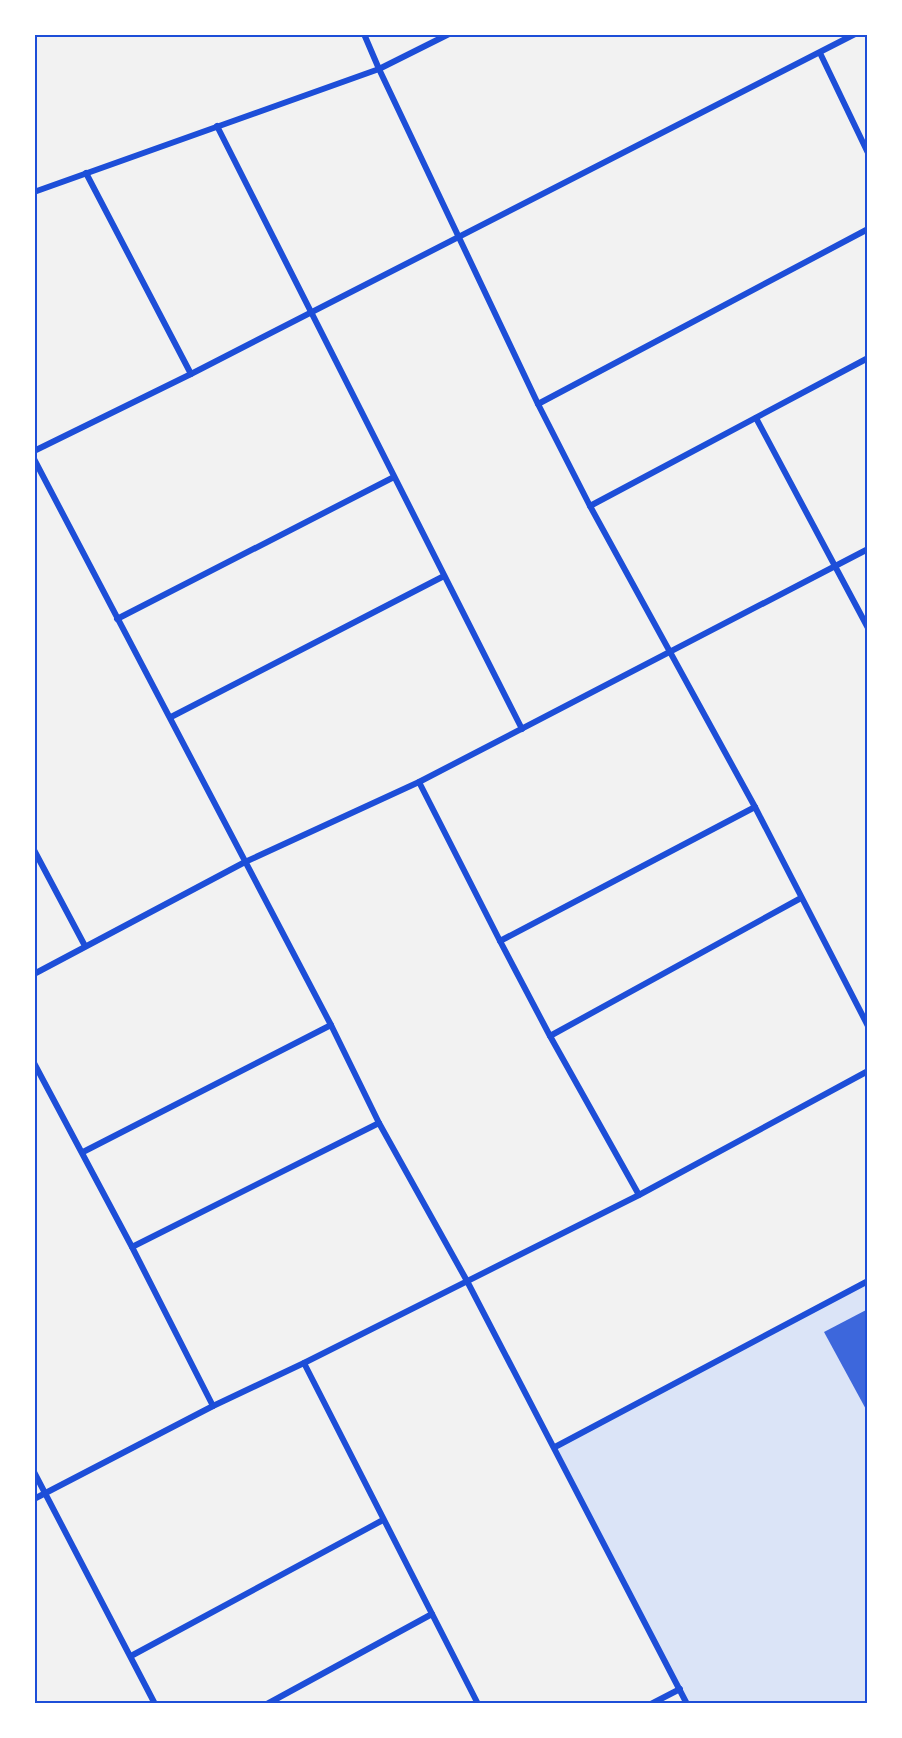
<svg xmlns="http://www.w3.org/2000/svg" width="902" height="1738" viewBox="0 0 902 1738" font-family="Rubik,sans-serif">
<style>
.green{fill:#dbe4f7}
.building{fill:#3d67dc}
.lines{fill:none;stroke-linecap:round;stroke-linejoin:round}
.minor{stroke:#1d4ed8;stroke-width:6}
.neatline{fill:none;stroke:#1d4ed8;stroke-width:2}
</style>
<rect width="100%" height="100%" fill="#f2f2f2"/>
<polygon class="green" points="867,1281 867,1703 687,1703 555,1447"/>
<polygon class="building" points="868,1309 868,1413 824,1332"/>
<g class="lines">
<g class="minor">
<polyline points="364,34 379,69 538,404 590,506 755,807 868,1026"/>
<polyline points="820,53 868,153"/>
<polyline points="217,126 522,729"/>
<polyline points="86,173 191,374"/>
<polyline points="34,192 379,69 449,34"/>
<polyline points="538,404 868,229"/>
<polyline points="756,418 868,628"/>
<polyline points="34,451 191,374 855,34"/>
<polyline points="34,459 331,1025 379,1123 467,1281 687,1704"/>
<polyline points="590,506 868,358"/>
<polyline points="117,619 394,477"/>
<polyline points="171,717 444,576"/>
<polyline points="419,782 500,941 550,1036 639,1195"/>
<polyline points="34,850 85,946"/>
<polyline points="500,941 755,807"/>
<polyline points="34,974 245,862 419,782 868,549"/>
<polyline points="550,1036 801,898"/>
<polyline points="34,1063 132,1247 213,1406"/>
<polyline points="83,1152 331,1025"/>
<polyline points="132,1247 379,1123"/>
<polyline points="304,1363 478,1704"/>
<polyline points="555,1447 868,1281"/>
<polyline points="34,1472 155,1704"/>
<polyline points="34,1499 213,1406 304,1363 639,1195 868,1071"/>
<polyline points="131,1656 383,1520"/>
<polyline points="267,1704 432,1614"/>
<polyline points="651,1704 680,1689"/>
</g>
</g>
<rect width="902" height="1738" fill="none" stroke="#ffffff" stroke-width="72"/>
<rect x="36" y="36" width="830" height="1666" class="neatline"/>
</svg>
